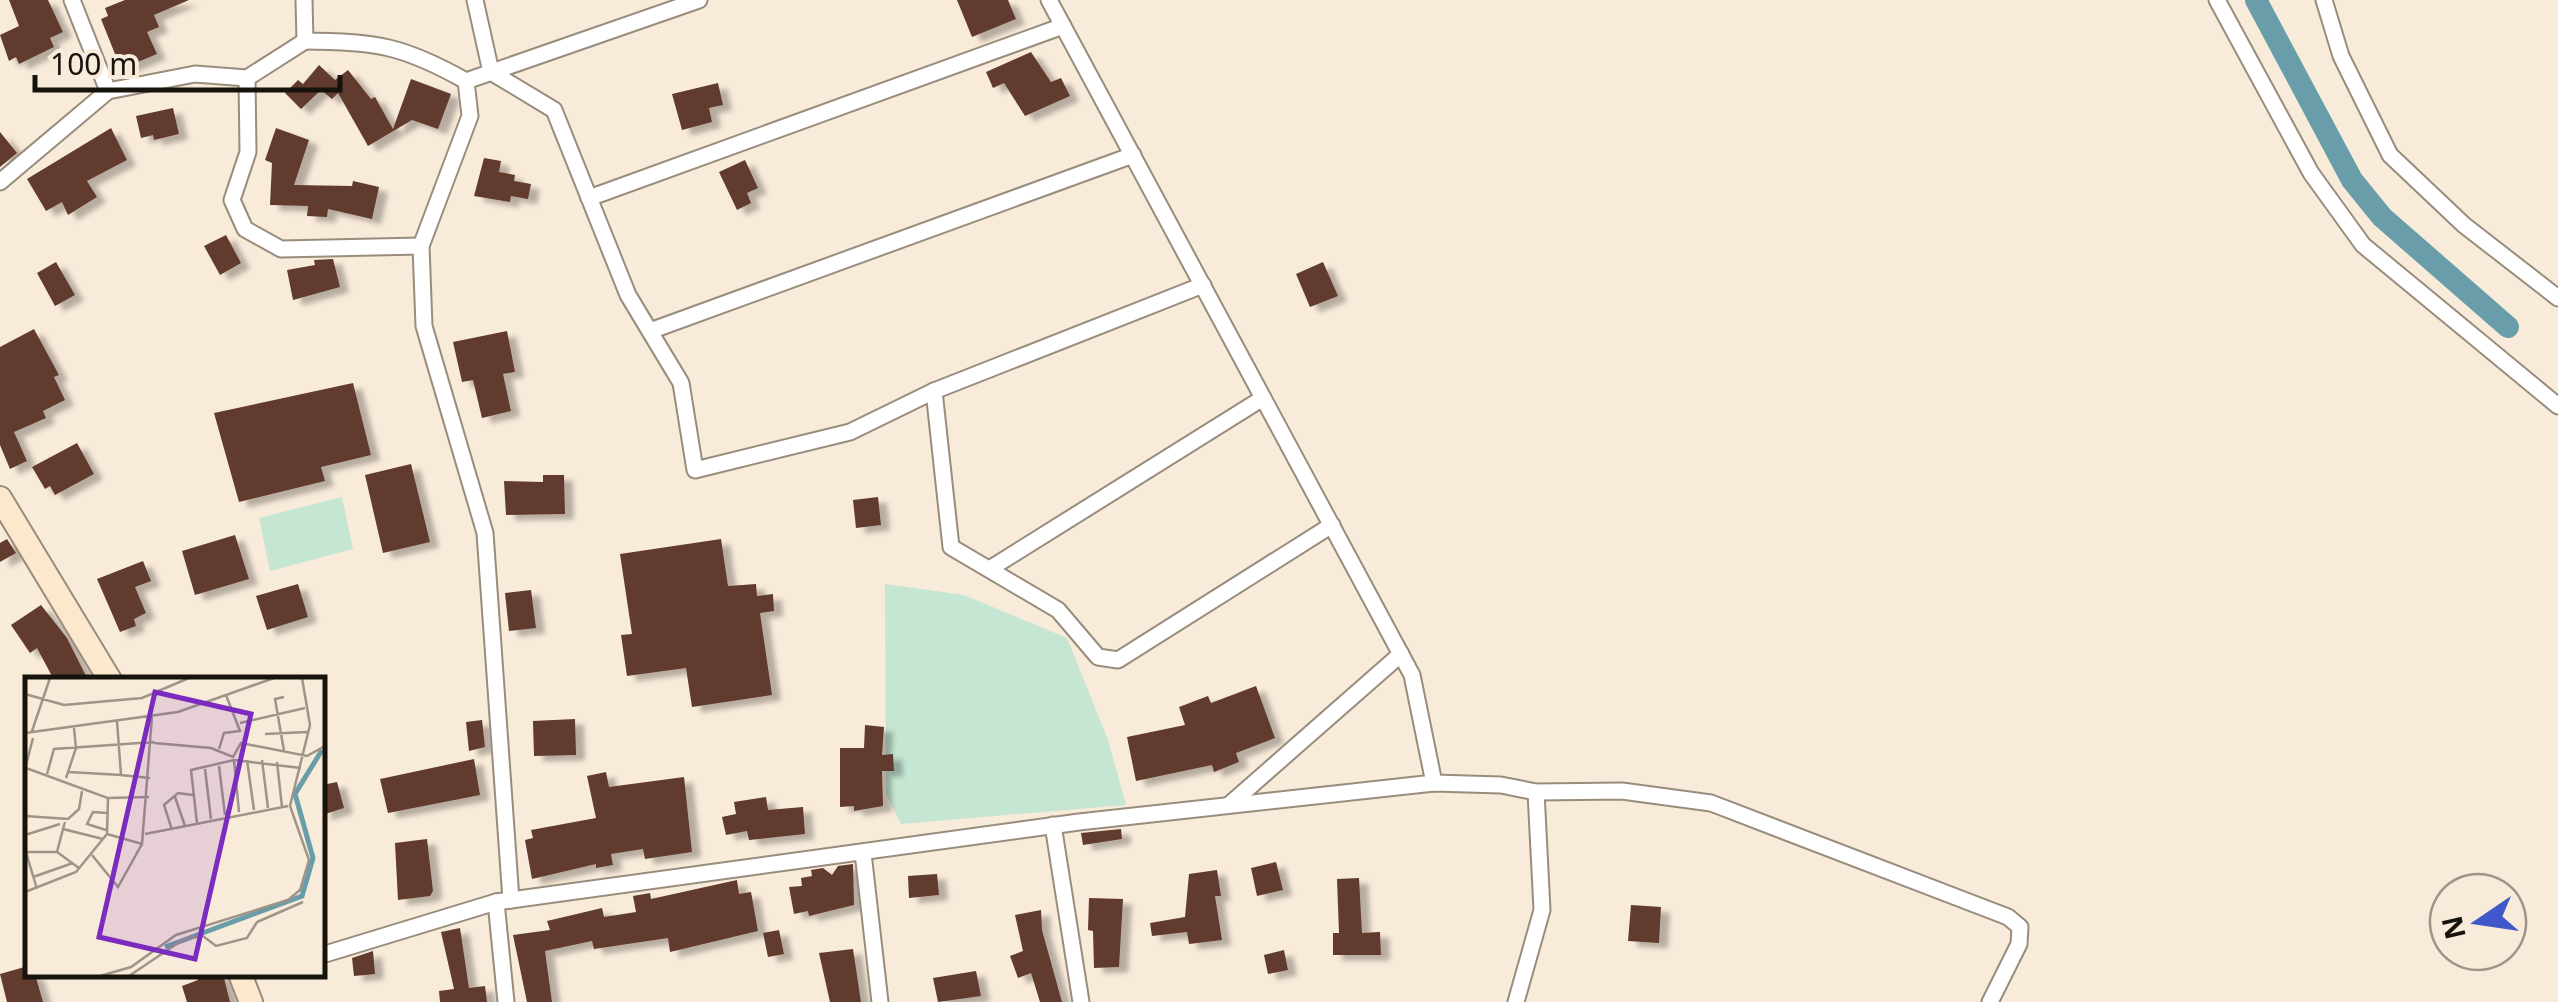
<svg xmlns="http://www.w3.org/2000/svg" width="2558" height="1002" viewBox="0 0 2558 1002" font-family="'Noto Sans',sans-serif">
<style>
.green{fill:#c4e6d3}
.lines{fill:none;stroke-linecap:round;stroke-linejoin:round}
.canal{stroke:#699da9;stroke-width:22}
.building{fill:#603a2e;filter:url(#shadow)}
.minor-casing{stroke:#998c7c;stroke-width:19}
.secondary-casing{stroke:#998c7c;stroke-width:26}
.minor{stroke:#fff;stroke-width:15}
.secondary{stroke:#fbe8cd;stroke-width:22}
.inset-river{fill:none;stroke:#699da9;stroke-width:5}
.inset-road{fill:none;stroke:#9e9488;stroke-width:2.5}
.view{fill:#7b2cbf;fill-opacity:0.15;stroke:#7b2cbf;stroke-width:5}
.inset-edge{fill:none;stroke:#16120c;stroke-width:5}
</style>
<defs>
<filter id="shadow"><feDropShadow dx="9" dy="5.5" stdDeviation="2.5" flood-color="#0004"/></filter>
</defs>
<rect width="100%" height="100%" fill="#f9ebda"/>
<g class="green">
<polygon points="342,497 353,549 270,571 259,518"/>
<polygon points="885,584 964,595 1067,638 1108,740 1126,805 901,824 886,794"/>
</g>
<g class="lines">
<polyline class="canal" points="2256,0 2352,180 2382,217 2508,327"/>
</g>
<g class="building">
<polygon points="9,0 48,0 63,32 50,38 54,47 19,64 16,57 9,61 0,35 19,26"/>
<polygon points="125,0 189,0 154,15 159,27 147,32 157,54 121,69 101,19 108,16 105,8"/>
<polygon points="957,0 1008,0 1016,19 972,37"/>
<polygon points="1031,52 1051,82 1061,78 1070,96 1025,116 1004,83 993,88 986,72"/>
<polygon points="319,65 335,80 348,70 371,99 375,97 393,129 411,79 451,94 438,129 412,120 368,146 338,93 332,99 321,90 301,109 285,93 298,80 303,84"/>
<polygon points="718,83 723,105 709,108 712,122 682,130 672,94"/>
<polygon points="173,108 179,134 154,140 153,135 141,138 136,116"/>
<polygon points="111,128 127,160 87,181 97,197 68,215 62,202 46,211 27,179"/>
<polygon points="276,128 309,140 294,185 352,186 353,181 379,187 372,219 328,209 327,217 307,216 308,206 270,205 272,163 265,160"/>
<polygon points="0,132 17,153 0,167"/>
<polygon points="484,158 501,161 499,172 515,175 514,181 531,184 528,199 511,196 510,202 474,196"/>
<polygon points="745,160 758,188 747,193 751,203 737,210 719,172"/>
<polygon points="226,235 241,263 220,275 204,246"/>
<polygon points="333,259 340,287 293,300 287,270 315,265 314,260"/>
<polygon points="56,262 75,295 55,306 37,273"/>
<polygon points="1323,262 1338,296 1310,307 1296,274"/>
<polygon points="34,329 59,375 54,377 65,400 43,411 46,418 14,432 27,461 10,469 0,445 0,347"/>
<polygon points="507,331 515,372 503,374 511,411 482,418 473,380 462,382 453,342"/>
<polygon points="353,383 371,455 321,467 325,481 239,502 214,413"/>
<polygon points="77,443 94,474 55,495 50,486 45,489 32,467"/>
<polygon points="411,464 430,542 383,553 365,475"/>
<polygon points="543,475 564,475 565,514 506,515 504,481 543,482"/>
<polygon points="878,497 881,525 856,528 853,500"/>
<polygon points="235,535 249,579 195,595 182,551"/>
<polygon points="7,539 16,553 0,562 0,543"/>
<polygon points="721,539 728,586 756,584 757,596 773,594 774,611 760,613 772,695 692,707 686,668 627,676 621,635 632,634 620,554"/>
<polygon points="143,561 151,581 135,587 146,613 134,619 136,626 120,632 97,579"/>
<polygon points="298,584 308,617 267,630 256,596"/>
<polygon points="531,590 536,628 509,631 505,593"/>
<polygon points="41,605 67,638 88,680 54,680 37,648 30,653 11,625"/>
<polygon points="1256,686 1275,738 1236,753 1239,762 1214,772 1212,765 1136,781 1127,737 1185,725 1179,707 1208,696 1211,703"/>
<polygon points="575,719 576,755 534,756 533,721"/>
<polygon points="482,720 485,747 469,751 466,722"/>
<polygon points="865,725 884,727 882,755 893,754 894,771 882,771 883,806 854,811 854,806 840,807 840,748 864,748"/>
<polygon points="474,759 480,795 388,813 380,779"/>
<polygon points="606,772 609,787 684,777 692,852 645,859 643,849 611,854 613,865 596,868 596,864 532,879 525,840 533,838 531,830 596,818 587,776"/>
<polygon points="337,782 344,808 322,815 322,785"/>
<polygon points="766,797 768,810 803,807 805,834 749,840 747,831 726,835 722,817 736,814 734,802"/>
<polygon points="1121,829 1122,839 1083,845 1081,833"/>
<polygon points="427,839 433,891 430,896 398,900 395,843"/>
<polygon points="1276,862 1283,890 1257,896 1251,868"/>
<polygon points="853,864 854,905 809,916 808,911 794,914 789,887 802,886 801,878 812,876 811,870 823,868 832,875 838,866"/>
<polygon points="1217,870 1221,896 1215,896 1222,940 1189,944 1187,932 1152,936 1150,923 1185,917 1189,874"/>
<polygon points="937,874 939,895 909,898 908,876"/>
<polygon points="1359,878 1362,933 1380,932 1381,955 1333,955 1333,933 1339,933 1337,879"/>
<polygon points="737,880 739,894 751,892 758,931 670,952 668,938 594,949 592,941 545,951 552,1002 527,1002 513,935 550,930 547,921 602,908 604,917 636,912 633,896 650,893 651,899"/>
<polygon points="1089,898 1123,899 1119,967 1094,968 1093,931 1088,930"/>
<polygon points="1631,905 1661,907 1659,943 1628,941"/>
<polygon points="1041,910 1042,930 1062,1002 1040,1002 1031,973 1018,978 1010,956 1023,951 1015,915"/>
<polygon points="460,928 469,988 485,986 487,1002 440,1002 439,991 454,989 441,932"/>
<polygon points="779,930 784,954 768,957 763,933"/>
<polygon points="853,949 861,1002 830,1002 819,953"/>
<polygon points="1284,950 1288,970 1268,974 1264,955"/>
<polygon points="373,951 375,974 354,976 352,958"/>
<polygon points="28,966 28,974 35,974 43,1002 7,1002 0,974"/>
<polygon points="976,971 981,996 938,1002 933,978"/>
<polygon points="196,974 223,974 230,1002 187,1002 182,986 198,980"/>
</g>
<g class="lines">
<defs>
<g id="minor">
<polyline points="72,0 108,91"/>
<path d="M304 0 305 41C375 41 404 46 466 81L470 116 421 246 424 326 485 533 511 900"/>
<polyline points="475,0 491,72 554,110 628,295 681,383 695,470 850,432 934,391 1203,285"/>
<polyline points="1049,0 1412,675 1434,783"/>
<polyline points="2217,0 2311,173 2363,245 2558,406"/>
<polyline points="2324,0 2341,56 2390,155 2464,225 2558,298"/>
<polyline points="247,78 305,41"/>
<polyline points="466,81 699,0"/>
<polyline points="0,182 108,91 195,74 247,78 248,152 232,200 245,229 281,249 421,246"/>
<polyline points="589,198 1063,26"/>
<polyline points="650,331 1133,155"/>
<polyline points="934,391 951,547 1058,610 1098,657 1118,660 1332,525"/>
<polyline points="991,568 1263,398"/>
<polyline points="1536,792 1622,791 1711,803 2008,917 2020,927 2019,944 1990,1002"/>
<polyline points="1229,805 1401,654"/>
<polyline points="1053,825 1081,1002"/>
<polyline points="863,853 880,1002"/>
<polyline points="496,902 506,1002"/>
<polyline points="322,955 496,902 1079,822 1434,783 1501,785 1536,792 1542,910 1516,1002"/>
</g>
<g id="secondary">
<polyline points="0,498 110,680"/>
<polyline points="240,974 251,1002"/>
</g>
</defs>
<use href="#minor" class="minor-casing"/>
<use href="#secondary" class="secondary-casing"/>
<use href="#minor" class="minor"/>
<use href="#secondary" class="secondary"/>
</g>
<g transform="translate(25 677)">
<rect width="300" height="300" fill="#f9ebda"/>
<path class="inset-river" d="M140 270 277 219 288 181 270 117 297 73"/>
<path class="inset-road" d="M0 17 39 28 117 21 164 1M92 44 96 98 125 101M215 46 280 31M7 54 25 1M0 56 153 35 249 1M240 57 282 55M129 66 186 71 208 80 216 66 282 79 300 69M194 72 199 56 215 54 201 18M259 74 250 22 259 20M209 83 214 135M222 83 229 133M237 83 243 131M252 85 257 130M194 89 200 138M1 91 83 121 82 157 117 167 127 39M0 92 8 61M180 92 186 142M44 95 96 98M22 97 29 72 129 65M41 101 51 71 49 51M150 120 160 149M83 121 124 120M0 139 43 142 54 132 57 114M40 145 38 152 78 162M172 146 166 93 209 83 276 91M38 152 32 175 54 191M81 153 62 147 68 135 82 136M147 153 139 128 153 116 168 118M120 157 263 129M0 158 35 147M0 172 12 212M0 175H31M67 178 93 210 117 167M8 200 48 186M0 215 51 195 82 157M75 299 106 290 151 258 263 223 275 213 284 183 265 129 285 48 277 1M104 299 159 262 178 259 191 269 222 261 232 245 278 225"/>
<path class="view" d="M130 15 226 37 170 282 74 260Z"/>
<rect width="300" height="300" class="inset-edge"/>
</g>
<g transform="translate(2478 922) rotate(257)"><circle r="48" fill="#f9ebda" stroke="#9e9488" stroke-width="2.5"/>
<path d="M0-8L18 38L0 25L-18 38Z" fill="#4158cb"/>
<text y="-15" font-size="28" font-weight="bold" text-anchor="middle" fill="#16120c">N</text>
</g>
<path d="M35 75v15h305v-15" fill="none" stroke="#16120c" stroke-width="5"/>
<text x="50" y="75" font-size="30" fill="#16120c" stroke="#f9ebda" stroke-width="8" paint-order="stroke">100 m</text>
</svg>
